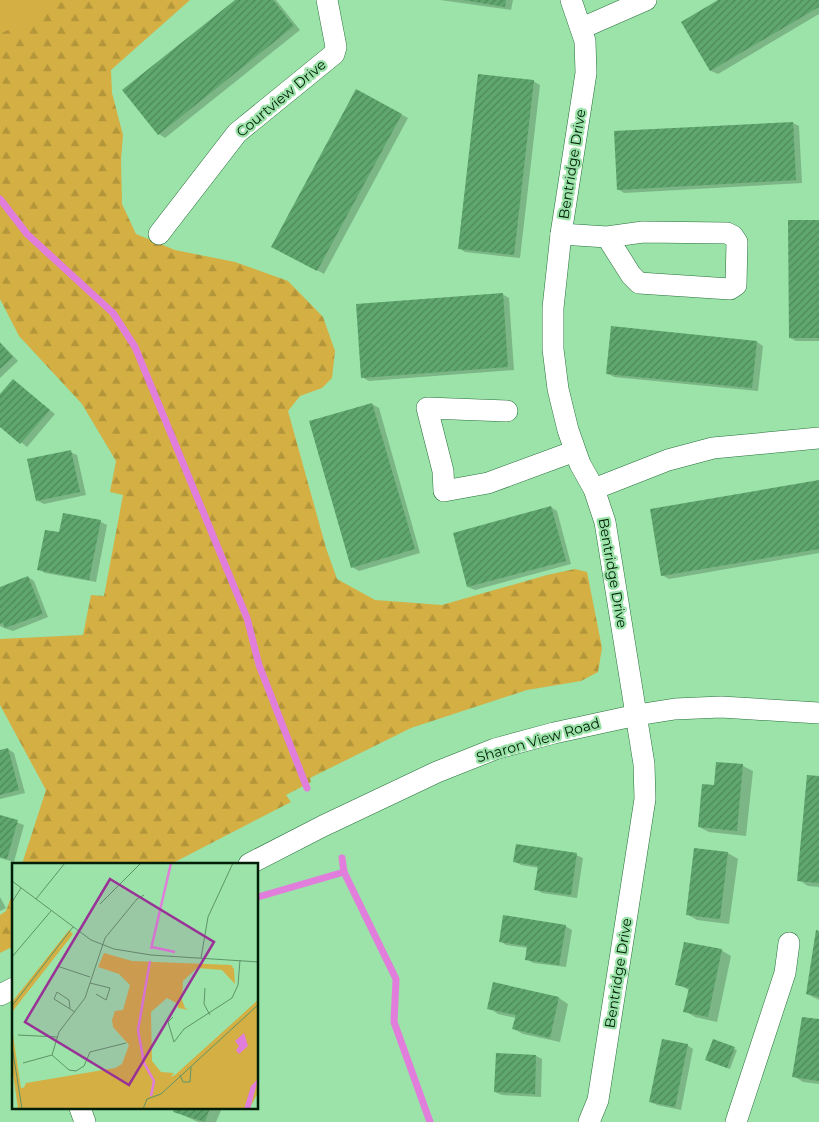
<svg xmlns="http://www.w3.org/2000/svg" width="819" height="1122" viewBox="0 0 819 1122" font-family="Montserrat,sans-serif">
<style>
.green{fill:#d4af44}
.forest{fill:url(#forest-firs)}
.shadow{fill:#0003}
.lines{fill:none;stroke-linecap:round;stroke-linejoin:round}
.stream{stroke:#e17edb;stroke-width:7}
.building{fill:url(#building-hatch)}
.minor-casing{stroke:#276f3b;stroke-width:22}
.minor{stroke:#fff;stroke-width:21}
.labels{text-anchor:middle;stroke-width:4.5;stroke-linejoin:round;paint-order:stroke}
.street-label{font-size:14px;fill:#011e08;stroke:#9be3a8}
.inset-river{fill:none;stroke:#e17edb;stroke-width:2.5}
.inset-road{fill:none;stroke:#5d9468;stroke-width:1}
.view{fill:#993296;fill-opacity:0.15;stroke:#993296;stroke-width:2.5}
.inset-edge{fill:none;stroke:#011e08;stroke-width:2.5}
</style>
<defs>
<pattern id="forest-firs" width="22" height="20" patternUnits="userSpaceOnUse" patternTransform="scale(1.25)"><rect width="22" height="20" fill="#d4af44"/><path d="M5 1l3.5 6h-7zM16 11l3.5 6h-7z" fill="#b4963a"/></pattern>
<pattern id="building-hatch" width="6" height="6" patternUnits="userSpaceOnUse" patternTransform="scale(1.25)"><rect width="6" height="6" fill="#60a76f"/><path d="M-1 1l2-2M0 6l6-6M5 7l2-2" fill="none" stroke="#4d8759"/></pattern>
</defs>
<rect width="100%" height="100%" fill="#9be3a8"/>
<polygon class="green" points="0,0 123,0 0,101"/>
<g class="forest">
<polygon points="66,0 190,0 111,70 112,93 123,135 121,160 122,204 136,234 175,250 235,262 288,281 323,317 335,351 332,378 322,388 300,396 288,411 326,548 337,579 375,600 442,605 547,575 575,569 587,572 602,648 598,672 581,681 527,690 411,728 310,778 311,782 286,795 291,802 171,864 22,864 46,790 0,705 0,639 83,635 91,595 104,596 123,495 110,492 116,461 82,404 19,336 0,299 0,34"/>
<polygon points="14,889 14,946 0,953 0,915 6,911"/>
</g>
<g class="shadow">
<polygon points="237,0 276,0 300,30 165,138 159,134"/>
<polygon points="440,0 513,0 511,10"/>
<polygon points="721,0 819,0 819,14 718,74 711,71 683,22"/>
<polygon points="533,81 540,85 520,258 465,252 459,248"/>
<polygon points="357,91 408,118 324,274 273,246"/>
<polygon points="793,123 799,126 802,183 624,193 618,189"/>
<polygon points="819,221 819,341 796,341 790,338"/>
<polygon points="502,294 509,298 514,370 369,381 362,377"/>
<polygon points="0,342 18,361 0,378"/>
<polygon points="757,342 763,346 758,391 614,377 607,373"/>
<polygon points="13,381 55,414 27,447 0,425 0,396"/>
<polygon points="372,404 379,408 420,553 359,571 352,567"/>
<polygon points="70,452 77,455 86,495 44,504 38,501"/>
<polygon points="819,482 819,553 669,579 662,575"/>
<polygon points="551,507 557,511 571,564 475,590 468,587"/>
<polygon points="64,514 101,522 107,525 96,582 45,573 39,569 60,534"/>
<polygon points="28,577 34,581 48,617 13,631 4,628 0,626 0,588"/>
<polygon points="8,749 14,753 25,793 0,799 0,751"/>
<polygon points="718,763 743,766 753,771 746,836 709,832 699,827 715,787"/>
<polygon points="819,777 819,887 808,886 799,880"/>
<polygon points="0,816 24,825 14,862 0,858"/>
<polygon points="695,850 728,853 738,859 729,924 697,920 687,914"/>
<polygon points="576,855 583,858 577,898 542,893 535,889 539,868 521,865 515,862"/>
<polygon points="0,897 6,908 0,911"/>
<polygon points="565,926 572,930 566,967 533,963 527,959 528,948 506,945 500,941"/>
<polygon points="819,932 819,1000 807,994"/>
<polygon points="721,950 731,956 717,1022 695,1017 685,1011 689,990 677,984"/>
<polygon points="559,998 568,1004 560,1042 523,1034 514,1029 516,1018 498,1014 489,1008"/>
<polygon points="819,1021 819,1084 803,1082 794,1076"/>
<polygon points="714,1041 737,1050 730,1069 709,1061"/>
<polygon points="687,1045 693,1049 681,1110 657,1105 651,1102"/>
<polygon points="536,1056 542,1059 541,1097 502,1095 495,1092"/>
<polygon points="175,1108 222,1108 216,1122 198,1122 174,1111"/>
</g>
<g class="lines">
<g class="stream">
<polyline points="0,199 27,234 113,313 135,347 247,618 259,665 307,788"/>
<polyline points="342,858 344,872 396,979 394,1022 430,1122"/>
<polyline points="258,897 344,872"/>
</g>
</g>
<g class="building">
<polygon points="235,0 273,0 294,26 158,135 122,90"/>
<polygon points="463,0 506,0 505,7"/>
<polygon points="718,0 819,0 819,7 710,71 681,22"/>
<polygon points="478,74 534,80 514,255 458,249"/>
<polygon points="356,89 402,114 317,271 271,247"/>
<polygon points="793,122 796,180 617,190 614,131"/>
<polygon points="788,220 819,220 819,338 789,338"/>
<polygon points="503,293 508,367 361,378 356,304"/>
<polygon points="611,326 757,341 752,388 606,374"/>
<polygon points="0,343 13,357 0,369"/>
<polygon points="13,379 50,410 20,444 0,427 0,394"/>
<polygon points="372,403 415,549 351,568 309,421"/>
<polygon points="71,450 80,492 36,501 27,459"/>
<polygon points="819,480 819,549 661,576 650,509"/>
<polygon points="551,506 566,561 467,587 453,533"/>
<polygon points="63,513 101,520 89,580 37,570 45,530 59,532"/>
<polygon points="28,576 43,614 5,628 3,623 0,624 0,587"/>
<polygon points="8,748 19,790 0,795 0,750"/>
<polygon points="716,762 743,764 737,831 698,827 702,784 714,785"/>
<polygon points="807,775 819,776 819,883 797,881"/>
<polygon points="0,815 18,820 7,859 0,857"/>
<polygon points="516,844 577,853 571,895 534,890 538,866 513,862"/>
<polygon points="694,848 728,852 720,919 686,915"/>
<polygon points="503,915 566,925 559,965 525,960 527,946 499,942"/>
<polygon points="816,930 819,931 819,997 806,994"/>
<polygon points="684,942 722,949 708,1017 683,1012 689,988 675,985"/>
<polygon points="493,982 559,997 550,1038 512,1029 516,1015 487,1009"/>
<polygon points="802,1017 819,1019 819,1081 792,1077"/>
<polygon points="662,1039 688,1044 675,1107 649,1102"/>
<polygon points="713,1039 735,1047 727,1068 705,1060"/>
<polygon points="496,1053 536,1055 535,1094 494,1092"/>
<polygon points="174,1108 210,1108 205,1122 173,1112"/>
</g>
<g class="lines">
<defs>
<g id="minor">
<polyline points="571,0 585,41 586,73 561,234 553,308 553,349 558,389 568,430 580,464 594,489 605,522 644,764 645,799 598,1100 589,1122"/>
<polyline points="582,28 646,0"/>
<polyline points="159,234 237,133 334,54 336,47 327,0"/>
<polyline points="561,234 607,237 643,232 727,233 733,236 737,242 736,285 730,289 639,283 631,275 607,237"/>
<polyline points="507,411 427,408 443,471 444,491 488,483 575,451"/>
<polyline points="594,489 668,460 713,448 819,438"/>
<polyline points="249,864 323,826 437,772 495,749 554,733 637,715 675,709 721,707 819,713"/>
<polyline points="0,995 14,988"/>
<polyline points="80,1108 85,1122"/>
<polyline points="736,1122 785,973 789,943"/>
</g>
</defs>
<use href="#minor" class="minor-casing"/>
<use href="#minor" class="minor"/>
</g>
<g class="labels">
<g class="street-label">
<text transform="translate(281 98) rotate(-40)" y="5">Courtview Drive</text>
<text transform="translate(572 164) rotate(-81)" y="5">Bentridge Drive</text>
<text transform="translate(613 573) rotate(80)" y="5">Bentridge Drive</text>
<text transform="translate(538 740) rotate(-16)" y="5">Sharon View Road</text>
<text transform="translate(618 973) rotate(-81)" y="5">Bentridge Drive</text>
</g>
</g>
<g transform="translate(12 863)">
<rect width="246" height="246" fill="#9be3a8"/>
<path d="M57 67 61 71 0 149V139ZM246 137V230L237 246H6L0 203V166L9 225 136 207 139 222 163 212Z" fill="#d4af44"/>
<path d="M92 90 120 98 219 102 222 106 223 121 210 107 185 105 171 118 170 137 173 145 177 147 166 145V141L155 135 139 149 140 198 149 209 162 210 145 229 147 246H136L129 221 104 216 91 221 88 246H13L10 229 14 220 103 205 110 201 117 182 101 164 100 157 103 148 111 147 118 122 107 111 86 104ZM226 203 238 208 218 246H200L199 218 213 206ZM246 208V215L231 246H226L238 217Z" fill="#d4af44"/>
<path d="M232 170 236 183 227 191 224 187 227 183 223 178ZM246 216 238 246H232L239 223Z" fill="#e17edb"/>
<path class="inset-river" d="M140 84 163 89M139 86 159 0M138 98 126 167 132 200 142 218 139 233"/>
<path class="inset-road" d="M0 18 79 77 102 86 139 92 247 99M24 36 53 0M0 39 9 25M88 41 129 0M0 94 39 48M189 95 196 54 221 0M45 103 78 114M78 120 98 125 94 137 84 131M193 125 192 141 198 152M0 143 61 64M58 145 57 137 45 129 42 136 63 149M161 154 156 159 162 179 172 166 220 135 226 122 228 97M6 172 45 174M0 183 10 246M40 192 57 207 64 208 72 203 78 189 114 180M11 200 40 192 47 169 73 135 93 75 125 36 132 32M168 212 171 219H178L179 204M131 246 135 236 149 231 247 141"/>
<path class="view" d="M98 16 202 79 117 222 13 159Z"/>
<rect width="246" height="246" class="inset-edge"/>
</g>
</svg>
